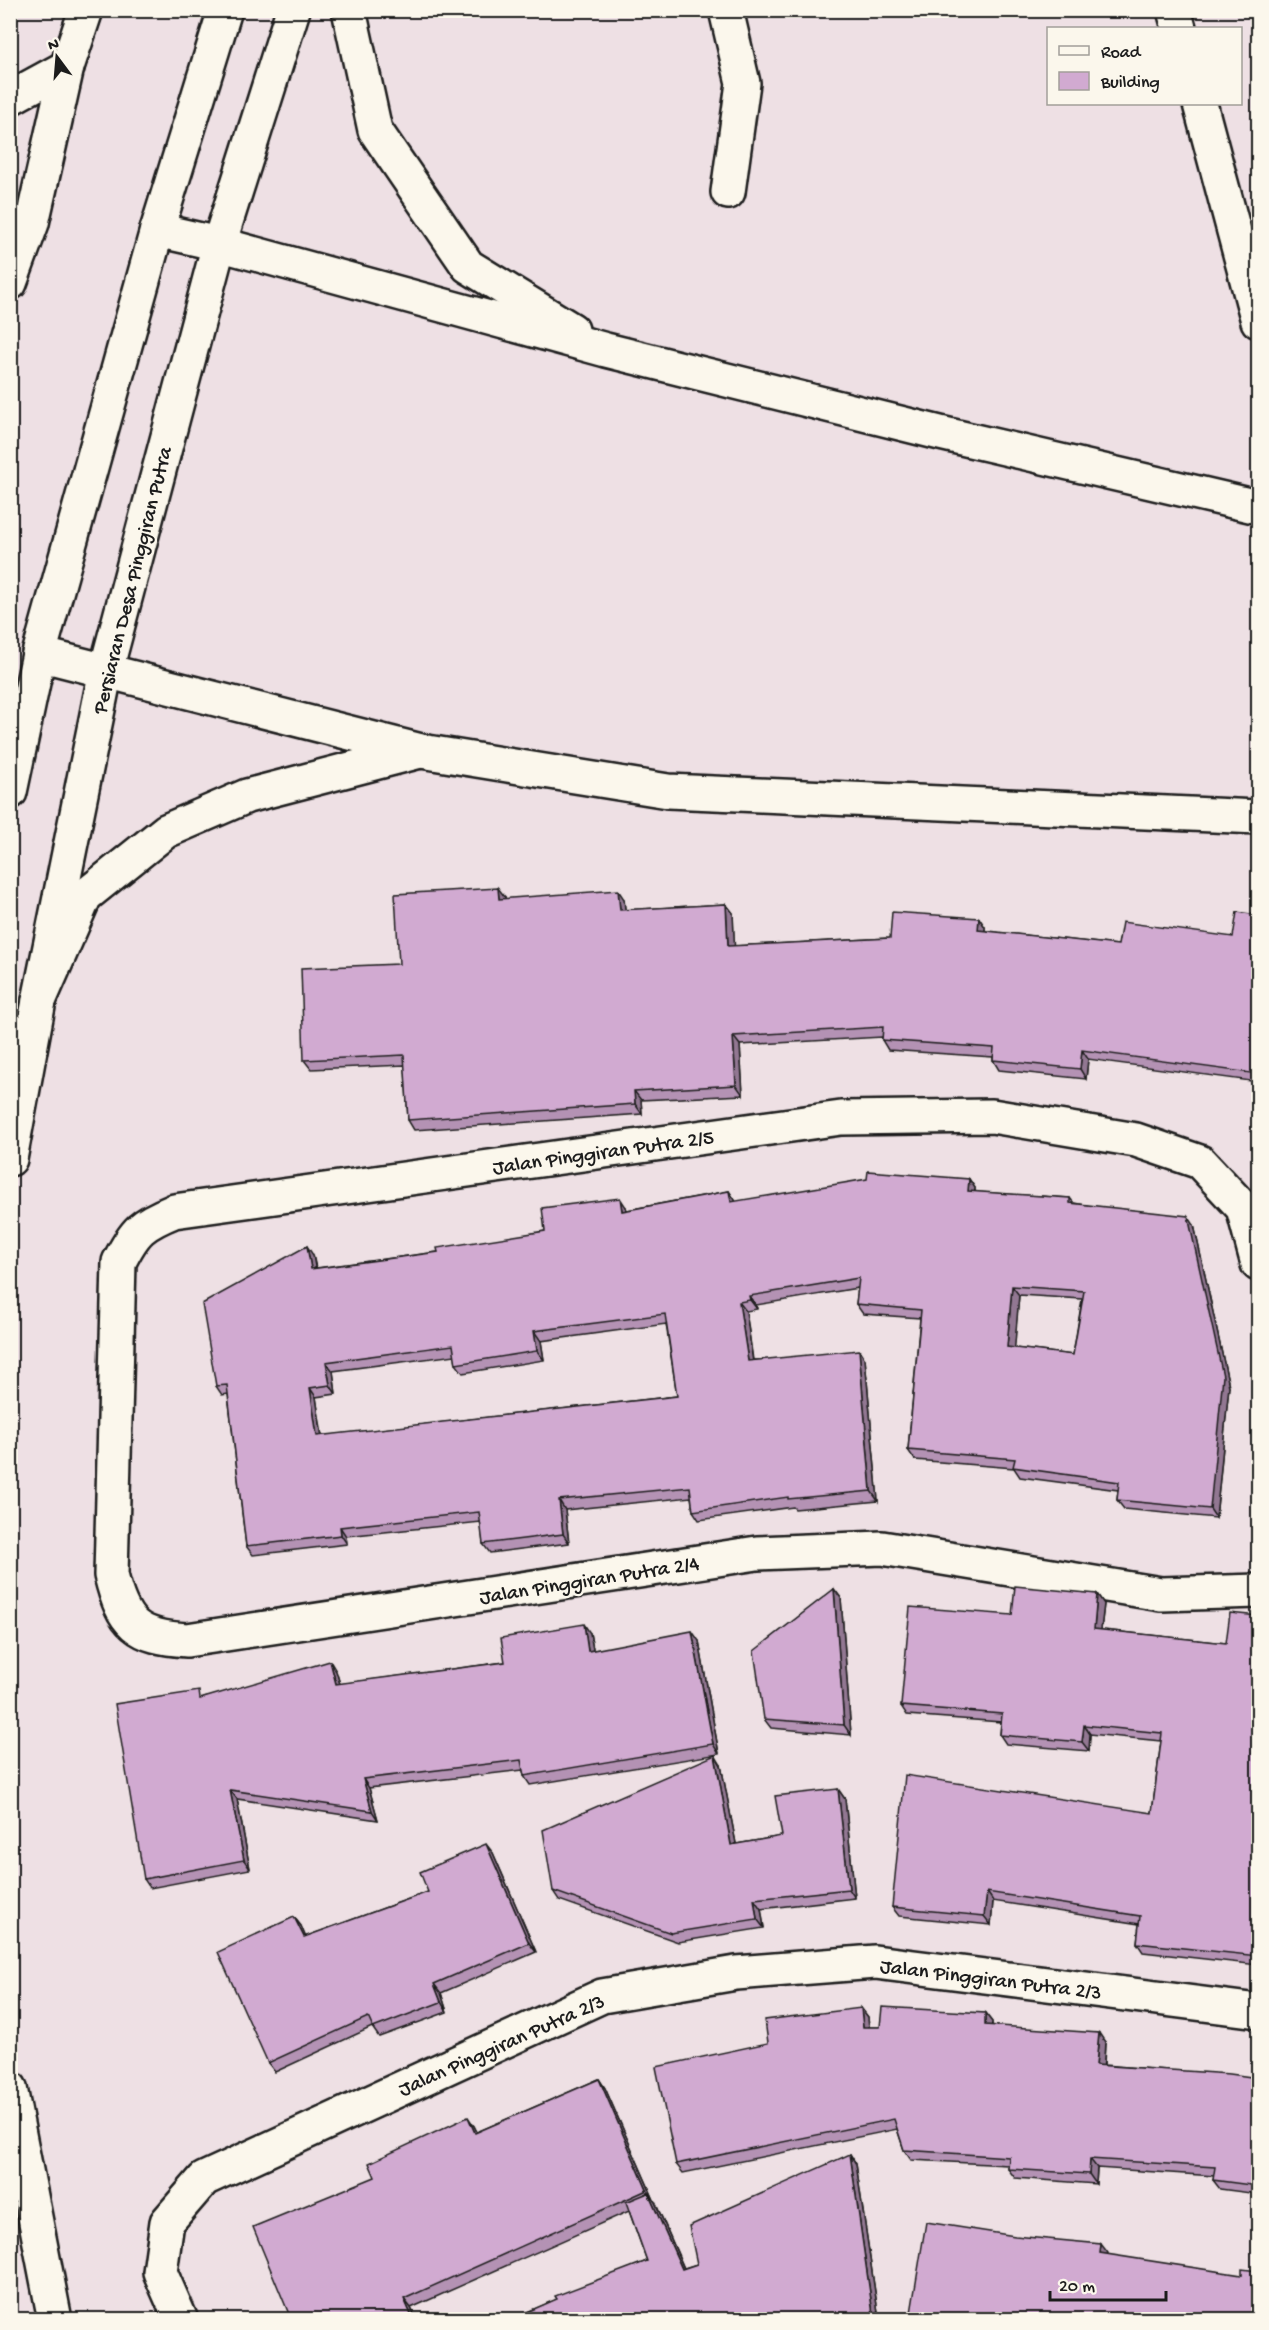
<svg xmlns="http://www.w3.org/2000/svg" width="1269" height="2330" viewBox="0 0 1269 2330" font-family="'Gochi Hand',sans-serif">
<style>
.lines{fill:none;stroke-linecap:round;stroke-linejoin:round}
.minor-casing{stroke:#1c1c1c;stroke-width:38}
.tertiary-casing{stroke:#1c1c1c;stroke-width:38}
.secondary-casing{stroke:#1c1c1c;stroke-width:38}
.minor{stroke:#fbf7ec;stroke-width:33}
.tertiary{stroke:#fbf7ec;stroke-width:33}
.secondary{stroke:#fbf7ec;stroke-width:33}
.wall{fill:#b492b4;stroke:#1c1c1c;stroke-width:1.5;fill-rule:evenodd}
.shaded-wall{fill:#927792;stroke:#1c1c1c;stroke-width:1.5}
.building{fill:#d1aad1;stroke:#1c1c1c;stroke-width:1.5;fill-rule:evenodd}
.labels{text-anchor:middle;stroke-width:4.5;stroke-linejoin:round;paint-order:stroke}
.street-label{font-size:21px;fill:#1c1c1c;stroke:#fbf7ec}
</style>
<rect width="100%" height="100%" fill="#eee0e4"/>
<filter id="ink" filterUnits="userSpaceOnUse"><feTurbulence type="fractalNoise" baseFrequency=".0167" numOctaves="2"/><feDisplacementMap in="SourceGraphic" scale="12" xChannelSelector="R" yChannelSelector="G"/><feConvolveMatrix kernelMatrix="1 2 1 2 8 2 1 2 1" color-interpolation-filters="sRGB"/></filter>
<g filter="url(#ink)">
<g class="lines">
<defs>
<g id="minor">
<polyline points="726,10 743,83 728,192"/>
<polyline points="1174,10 1179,28"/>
<polyline points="10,98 67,67"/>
<polyline points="1200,104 1258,321"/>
<polyline points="10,283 32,223 67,67 86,10"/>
<path d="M1258 1264 1243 1208 1200 1162 1136 1140 992 1116 841 1118 174 1211C142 1224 135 1230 119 1262L111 1575C123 1624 136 1637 187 1640L757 1553 882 1548 1161 1594 1258 1591"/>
<polyline points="181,2320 160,2272 167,2222 204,2179 602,1996 736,1973 875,1962 1258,2011"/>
</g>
<g id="tertiary">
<polyline points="10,792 39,654 157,230 225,10"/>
<polyline points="10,1159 39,1001 106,670 219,244 293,10"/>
<polyline points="10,2088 55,2320"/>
</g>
<g id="secondary">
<polyline points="349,10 375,130 468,266 572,330"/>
<polyline points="157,230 219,244 606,350 940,433 1258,507"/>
<polyline points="39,654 421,751 668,791 1258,817"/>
<polyline points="39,1001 85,896 166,831 247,796 420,751"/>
</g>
</defs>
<use href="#minor" class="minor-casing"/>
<use href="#tertiary" class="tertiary-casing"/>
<use href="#secondary" class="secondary-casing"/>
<use href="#minor" class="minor"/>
<use href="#tertiary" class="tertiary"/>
<use href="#secondary" class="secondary"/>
</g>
<g class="wall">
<polygon points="505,897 505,899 624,899 625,910 726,904 733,913 734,946 890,938 979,918 985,927 985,931 1118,945 1233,937 1258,915 1258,1082 1088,1059 1086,1079 999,1070 993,1060 993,1057 888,1050 882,1040 882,1037 740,1045 743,1095 641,1100 642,1114 414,1130 408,1120 405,1065 311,1069 304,1060 399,964"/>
<path d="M969 1179 975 1188V1192L1070 1198 1074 1203 1194 1225 1229 1386 1216 1518 1124 1509 1117 1500 1118 1490 1020 1477 1014 1468 915 1460 908 1450 920 1318 863 1314 856 1304 858 1288 756 1305 757 1309 746 1311 753 1360 865 1359 878 1501 795 1509 793 1507 699 1520 693 1511 691 1497 565 1510 569 1543 490 1553 483 1544 481 1522 346 1536 347 1544 253 1555 246 1546 228 1394 222 1395 216 1386 313 1255 316 1268 438 1252 545 1231 626 1207 627 1210 729 1191 736 1202ZM1019 1295 1082 1299 1073 1355 1014 1348ZM666 1324 677 1396 322 1436 316 1397 336 1394 333 1371 455 1355 456 1364 463 1373 544 1360 541 1341Z"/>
<polygon points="834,1589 841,1598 851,1735 771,1728 764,1719"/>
<polygon points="1097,1594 1104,1604 1101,1630 1226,1643 1258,1616 1258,1965 1143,1952 1137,1943 1139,1924 993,1901 991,1925 899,1916 892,1907 1152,1813 1161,1741 1090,1734 1089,1751 1006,1744 1000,1735 1001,1722 907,1715 901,1706 1012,1615"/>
<polygon points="590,1633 593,1650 699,1641 719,1754 530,1785 524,1776 523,1770 369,1788 378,1820 237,1799 250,1869 150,1888 144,1879 204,1698 336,1671 340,1684 505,1662"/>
<polygon points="721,1765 736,1844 782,1836 838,1789 845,1799 855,1898 761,1909 764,1928 678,1942 559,1900 553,1891"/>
<polygon points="493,1853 536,1952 441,1993 447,2012 379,2037 372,2027 275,2072 268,2063 294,1917 301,1926 305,1937 428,1892"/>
<polygon points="861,2008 868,2017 869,2027 880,2027 985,2013 992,2022 992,2026 1105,2042 1104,2065 1258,2078 1258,2194 1220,2189 1213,2180 1214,2176 1097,2168 1096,2184 1015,2178 1008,2169 1008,2165 911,2160 904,2150 897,2129 683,2173 676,2164 768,2043"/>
<polygon points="599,2079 605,2088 684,2268 697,2264 850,2154 856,2164 879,2319 511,2319 647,2261 629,2211 411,2308 416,2319 291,2319 375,2177 474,2126 477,2132"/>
</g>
<g class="shaded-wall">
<polygon points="498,888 505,897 505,909 499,899"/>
<polygon points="618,890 624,899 626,920 620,910"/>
<polygon points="726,904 733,913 735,956 728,946"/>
<polygon points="979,918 985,927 985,940 978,930"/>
<polygon points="733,1036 740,1045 743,1095 736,1085"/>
<polygon points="1082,1050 1088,1059 1086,1079 1080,1069"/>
<polygon points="634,1091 641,1100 642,1114 635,1104"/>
<polygon points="969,1179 975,1188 974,1200 968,1191"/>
<polygon points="729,1191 735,1200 738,1212 731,1202"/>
<polygon points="620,1198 626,1207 628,1220 622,1211"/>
<polygon points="1188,1216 1194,1225 1229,1386 1216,1518 1210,1509"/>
<polygon points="307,1246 313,1255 317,1278 311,1269"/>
<polygon points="1012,1286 1019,1295 1014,1356 1007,1347"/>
<polygon points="749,1296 756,1305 757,1309 750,1300"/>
<polygon points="739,1302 746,1311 754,1370 748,1361"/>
<polygon points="534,1331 541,1341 544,1360 537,1351"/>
<polygon points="859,1350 865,1359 878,1501 871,1491"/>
<polygon points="326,1362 333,1371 336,1394 330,1385"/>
<polygon points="310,1388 316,1397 323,1445 317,1436"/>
<polygon points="559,1500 565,1510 569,1543 563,1534"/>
<polygon points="340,1527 346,1536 347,1544 341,1535"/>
<polygon points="834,1589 841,1598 851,1735 844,1725"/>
<polygon points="1097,1594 1104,1604 1100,1638 1094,1629"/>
<polygon points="584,1624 590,1633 595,1660 588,1651"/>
<polygon points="692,1631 699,1641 719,1754 713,1744"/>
<polygon points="330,1661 336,1671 343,1694 336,1684"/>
<polygon points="1084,1725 1090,1734 1089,1751 1082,1742"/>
<polygon points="715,1755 721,1765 738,1854 731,1845"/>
<polygon points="363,1779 369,1788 378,1820 372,1811"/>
<polygon points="838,1789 845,1799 855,1898 849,1889"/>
<polygon points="230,1790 237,1799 250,1869 244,1860"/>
<polygon points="486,1844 493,1853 536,1952 529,1943"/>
<polygon points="987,1892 993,1901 991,1925 984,1916"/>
<polygon points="754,1899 761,1909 764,1928 757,1919"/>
<polygon points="294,1917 301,1926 310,1947 304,1937"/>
<polygon points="434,1984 441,1993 447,2012 441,2002"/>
<polygon points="861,2008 868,2017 870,2037 863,2027"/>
<polygon points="985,2013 992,2022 991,2035 985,2025"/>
<polygon points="1099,2033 1105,2042 1103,2074 1096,2065"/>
<polygon points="599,2079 605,2088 654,2200 647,2190"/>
<polygon points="468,2117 474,2126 482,2142 475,2133"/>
<polygon points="850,2154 856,2164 879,2319 877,2319 873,2314"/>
<polygon points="1090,2159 1097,2168 1096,2184 1089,2174"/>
<polygon points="648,2193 655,2202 688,2278 682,2269"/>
<polygon points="1101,2244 1108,2253 1107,2263 1100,2253"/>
<polygon points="404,2299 411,2308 416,2319 413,2319"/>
</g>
<g class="building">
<polygon points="498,888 499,899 618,890 620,910 726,904 728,946 890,938 892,912 979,918 978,930 1118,945 1122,922 1233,937 1237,912 1258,915 1258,1074 1082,1050 1080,1069 993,1060 994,1048 882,1040 883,1027 733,1036 736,1085 634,1091 635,1104 408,1120 404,1055 304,1060 301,968 399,964 395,894"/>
<path d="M868 1171 969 1179 968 1191 1070 1198V1203L1188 1216 1223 1376 1210 1509 1117 1500 1119 1482 1013 1467 1015 1459 908 1450 921 1310 856 1304 859 1278 749 1296 750 1300 739 1302 748 1361 859 1350 871 1491 788 1499V1497L693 1511 690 1487 559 1500 563 1534 483 1544 479 1512 340 1527 341 1535 246 1546 227 1385 216 1386 202 1304 307 1246 311 1269 438 1252 437 1248 545 1231 542 1208 620 1198 622 1211 729 1191 731 1202 867 1179ZM1012 1286 1084 1291 1073 1355 1007 1347ZM665 1314 677 1396 317 1436 310 1388 330 1385 326 1362 453 1345 456 1364 537 1351 534 1331Z"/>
<polygon points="1015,1586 1097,1594 1094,1629 1226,1643 1230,1613 1258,1616 1258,1956 1137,1943 1140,1916 987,1892 984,1916 892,1907 905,1775 1152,1813 1162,1733 1084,1725 1082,1742 1000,1735 1002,1714 901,1706 910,1607 1012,1615"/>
<polygon points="834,1589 844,1725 764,1719 754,1651"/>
<polygon points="584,1624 588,1651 692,1631 713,1744 524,1776 521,1760 363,1779 372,1811 230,1790 244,1860 144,1879 115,1704 199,1691 200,1699 330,1661 336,1684 505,1662 501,1638"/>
<polygon points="715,1755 731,1845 782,1836 775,1796 838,1789 849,1889 754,1899 757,1919 671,1933 553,1891 543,1830"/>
<polygon points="486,1844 529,1943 434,1984 441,2002 373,2028 368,2017 268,2063 218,1952 294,1917 304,1937 428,1892 420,1872"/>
<polygon points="882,2007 985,2013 985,2025 1099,2033 1096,2065 1230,2074 1258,2078 1258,2186 1213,2180 1215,2167 1090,2159 1089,2174 1008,2169 1009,2157 904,2150 894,2119 676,2164 656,2067 768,2043 765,2020 861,2008 863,2027 880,2027"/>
<polygon points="599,2079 647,2190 404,2299 413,2319 291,2319 253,2227 375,2177 369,2163 468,2117 475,2133"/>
<polygon points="850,2154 873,2314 835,2319 511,2319 557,2299 555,2296 647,2261 626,2202 648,2193 682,2269 697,2264 689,2226"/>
<polygon points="926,2222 1015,2236 1101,2244 1100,2253 1242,2275 1242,2269 1258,2271 1258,2319 910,2319"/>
</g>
</g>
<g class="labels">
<g class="street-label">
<text transform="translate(131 580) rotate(-76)" y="7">Persiaran Desa Pinggiran Putra</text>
<text transform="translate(603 1151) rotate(-8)" y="7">Jalan Pinggiran Putra 2/5</text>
<text transform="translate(589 1579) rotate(-9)" y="7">Jalan Pinggiran Putra 2/4</text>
<text transform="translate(991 1978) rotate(7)" y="7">Jalan Pinggiran Putra 2/3</text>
<text transform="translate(501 2044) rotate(-24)" y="7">Jalan Pinggiran Putra 2/3</text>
</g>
</g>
<rect width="1269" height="2330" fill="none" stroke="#fbf7ec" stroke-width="36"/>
<rect x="18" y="18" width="1233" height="2294" fill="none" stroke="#1c1c1c" stroke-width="2" filter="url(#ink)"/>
<rect x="1047" y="27" width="195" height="78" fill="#fbf7ec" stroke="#a29f99" stroke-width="1.5"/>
<rect x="1059" y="46" width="30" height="9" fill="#fbf7ec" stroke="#a29f99" stroke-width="1.5"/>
<text x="1101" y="57" font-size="18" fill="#1c1c1c">Road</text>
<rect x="1059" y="72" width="30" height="18" fill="#d1aad1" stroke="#a29f99" stroke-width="1.5"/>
<text x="1101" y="87" font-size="18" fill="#1c1c1c">Building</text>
<g transform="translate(57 57) rotate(344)" stroke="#fbf7ec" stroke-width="4.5" paint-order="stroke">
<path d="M0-4.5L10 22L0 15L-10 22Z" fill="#1c1c1c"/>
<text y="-9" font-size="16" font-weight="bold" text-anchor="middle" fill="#1c1c1c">N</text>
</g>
<path d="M1050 2291v9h116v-9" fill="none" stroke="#1c1c1c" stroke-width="3"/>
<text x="1059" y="2291" font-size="18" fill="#1c1c1c" stroke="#fbf7ec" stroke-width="4.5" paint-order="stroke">20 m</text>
</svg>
